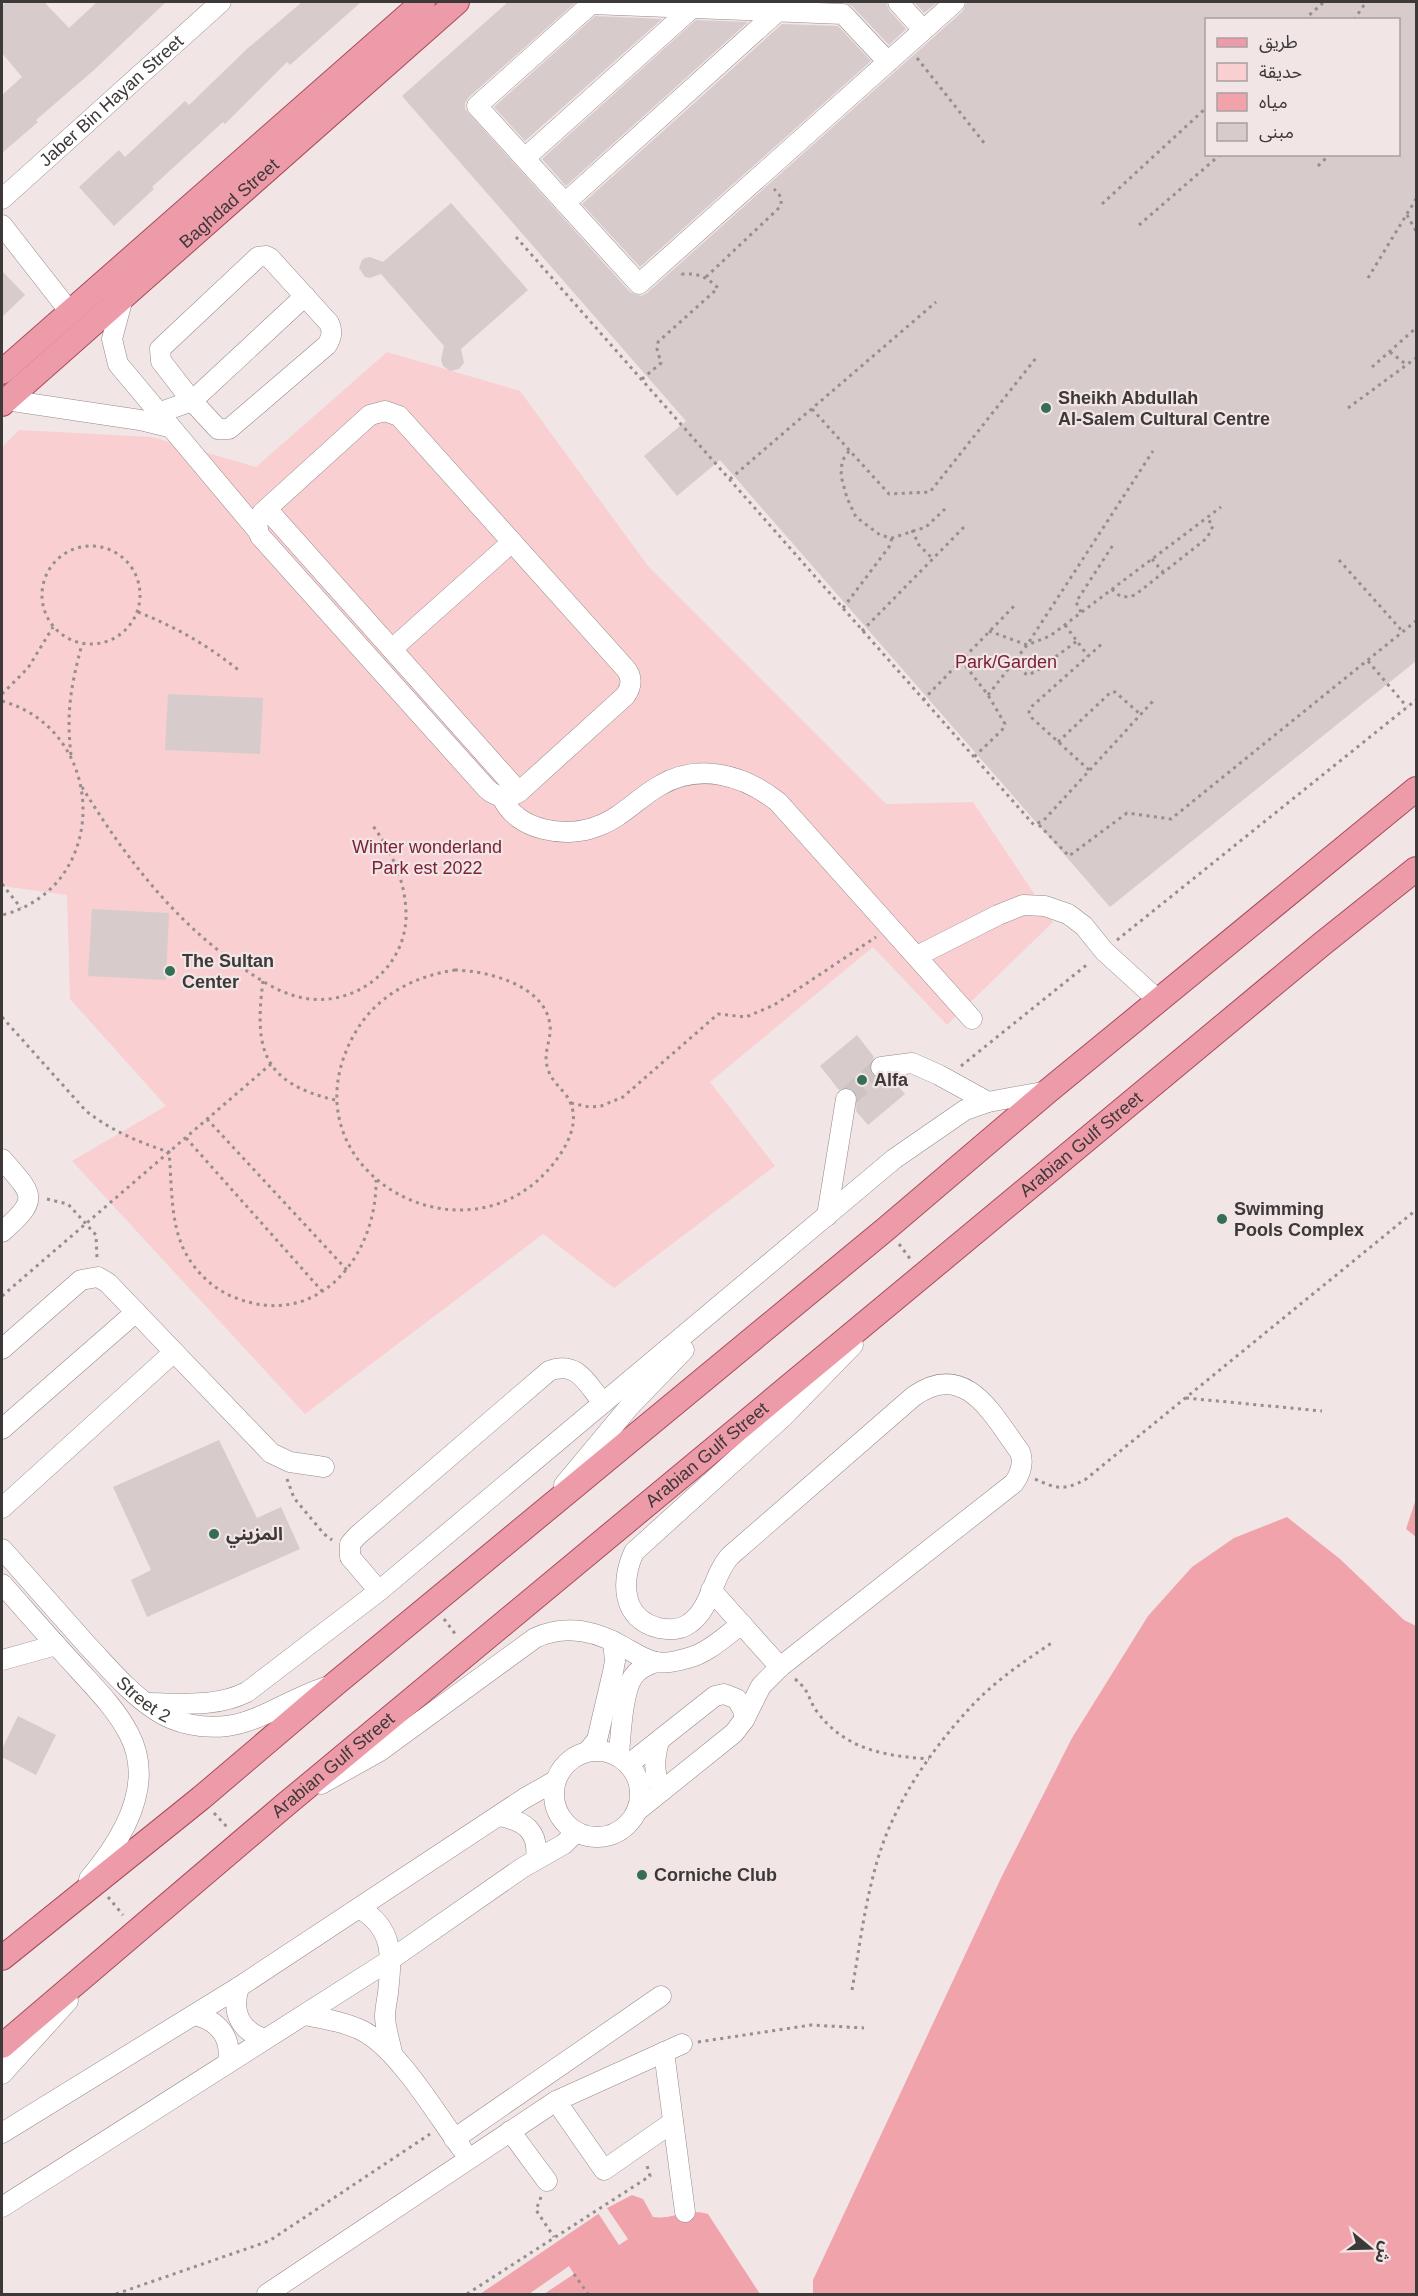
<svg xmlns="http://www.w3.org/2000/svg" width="1418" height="2296" viewBox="0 0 1418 2296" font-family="Arial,'Noto Sans Arabic',sans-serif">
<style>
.green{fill:#f9cfd2}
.water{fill:#f1a3ab}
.pier{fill:#f1e5e6}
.building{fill:#d7cbcc;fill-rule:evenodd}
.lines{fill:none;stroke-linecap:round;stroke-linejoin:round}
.minor-tunnel{stroke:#cdc3c3;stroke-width:20;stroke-dasharray:20 10;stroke-linecap:butt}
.minor-casing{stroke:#958a8a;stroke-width:21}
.major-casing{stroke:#a84c5c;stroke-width:26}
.path{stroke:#968e8f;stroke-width:3;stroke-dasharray:3 4.5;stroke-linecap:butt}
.minor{stroke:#fff;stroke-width:20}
.major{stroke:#ed9aa9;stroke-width:24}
.poi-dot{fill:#366e55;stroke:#f1e5e6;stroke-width:2}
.labels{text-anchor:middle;stroke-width:4.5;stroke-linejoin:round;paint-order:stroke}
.street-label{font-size:18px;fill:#3d3939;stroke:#f1e5e6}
.poi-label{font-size:18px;font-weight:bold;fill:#3d3939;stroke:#f1e5e6;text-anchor:start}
.park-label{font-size:18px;fill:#7b2234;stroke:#f1e5e6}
</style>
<rect width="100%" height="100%" fill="#f1e5e6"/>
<polygon class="green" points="387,352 520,391 648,566 886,804 973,802 1053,922 947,1025 873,947 710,1082 775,1166 614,1288 543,1234 305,1414 72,1161 166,1106 70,999 67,895 2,886 2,447 19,430 152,437 256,467"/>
<g class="water">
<polygon points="1416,1499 1416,1537 1406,1529"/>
<polygon points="1287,1517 1340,1559 1404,1620 1416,1626 1416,2294 813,2294 813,2280 1001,1878 1072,1738 1148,1616 1192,1567 1234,1538"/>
<path d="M632 2195 643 2199 653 2217C671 2220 689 2208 708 2214L760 2294H480L607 2208Z"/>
</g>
<g class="pier">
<polygon points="607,2208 628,2239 619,2245 598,2213"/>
<polygon points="569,2266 574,2274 544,2294 529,2294"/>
</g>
<g class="building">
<polygon points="6,2 44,2 69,28 97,2 166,2 94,70 36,120 38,122 2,153 2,95 22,77 2,53 2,6"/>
<polygon points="302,2 361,2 290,65 287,62 225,124 223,122 152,187 154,189 114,226 79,187 119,150 125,157 185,101 189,105 248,48"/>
<path d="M508 2H576L469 97 465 103V109L630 292 641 296 647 293 963 11 967 2H1416V661L1110 907 720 460 677 496 644 456 686 421 402 96ZM1206 20H1398V154H1206Z"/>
<polygon points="831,2 886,2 889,10 906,29 889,45 852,6 843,2"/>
<polygon points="914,2 938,2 924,13"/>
<polygon points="595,16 662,19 525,141 494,107"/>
<polygon points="696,20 748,22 566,186 542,159"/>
<polygon points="782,24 838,26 871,61 640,267 582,204"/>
<polygon points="451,203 528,290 461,349 464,363 459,369 450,371 443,366 441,360 444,346 381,274 370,278 365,277 359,268 362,260 365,258 370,257 383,262"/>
<polygon points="2,271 25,295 2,317"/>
<polygon points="168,694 263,698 260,754 165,750"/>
<polygon points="92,909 169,913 166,980 88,976"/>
<polygon points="857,1035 874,1057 869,1068 872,1075 877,1078 891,1078 905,1094 868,1125 856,1111 857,1095 854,1090 847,1087 839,1090 820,1066"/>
<polygon points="219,1440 257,1518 281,1507 300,1549 147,1617 131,1580 151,1570 113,1487"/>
<polygon points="18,1716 56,1735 36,1775 2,1757 2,1749"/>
</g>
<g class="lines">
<polyline class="minor-tunnel" points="846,1099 881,1067"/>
<defs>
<g id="minor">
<polyline points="898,2 923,30"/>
<polyline points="888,62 843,14 591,4 477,106 639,284 955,2"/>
<polyline points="525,158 692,8"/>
<path id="s1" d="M2 199 221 2"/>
<polyline points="565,203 778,11"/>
<polyline points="2,225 70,312"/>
<path d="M266 256 270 258 329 323C333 331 332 337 327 345L229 429H218L192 401 161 361 160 349 258 257Z"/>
<polyline points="124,294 112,339 118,364 258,531"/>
<polyline points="6,400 140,420 169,427"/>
<path d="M385 411 399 416 625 668C633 677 632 687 625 696L519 792C508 799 497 798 487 789L260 536C256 527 257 521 262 513L370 415Z"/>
<polyline points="158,413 192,401 305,296"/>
<polyline points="267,509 519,792"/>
<polyline points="392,649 512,542"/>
<path d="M502 797C516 831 567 839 598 826 621 818 638 798 659 786 699 762 744 775 778 802L972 1019"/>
<polyline points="917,956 998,915 1023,905 1045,906 1068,914 1084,926 1104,951 1158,1000"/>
<polyline points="881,1067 912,1063 939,1075 988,1102"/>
<path d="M2 1159C33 1195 41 1198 2 1232"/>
<polyline points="827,1216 846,1099"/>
<polyline points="2,1349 81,1280 98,1277 108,1283 271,1453 290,1462 324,1467"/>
<polyline points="2,1429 136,1312"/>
<polyline points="564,1485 629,1407 684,1350"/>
<polyline points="2,1508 174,1352"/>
<path id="s2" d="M2 1549C30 1581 59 1613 87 1645 109 1668 130 1694 157 1711 177 1724 203 1729 227 1726 263 1721 294 1696 329 1686"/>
<path d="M2 1584C27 1612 52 1641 78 1669 96 1689 117 1710 129 1734 156 1785 122 1840 89 1879"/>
<polyline points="711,1590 780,1667"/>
<path d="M379 1591 350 1557V1544L357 1536 549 1371C578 1360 587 1384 603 1403"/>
<polyline points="2,1660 56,1645"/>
<path d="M146 1703C181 1703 215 1708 247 1692L379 1591 894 1159 965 1110 988 1102 1048 1091"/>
<path d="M659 1741C654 1759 653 1774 662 1791"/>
<circle cx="597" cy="1794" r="43"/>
<polyline points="588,1751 597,1740 613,1672 615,1661 613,1641"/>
<path d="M619 1757C620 1739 623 1691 633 1677 638 1669 647 1665 656 1662"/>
<polyline points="629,1764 715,1696 724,1694 737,1699 744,1712 744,1720"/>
<path d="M321 1784 380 1751 535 1638C565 1624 594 1630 622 1646 633 1652 644 1660 656 1662 665 1664 678 1661 688 1658 708 1653 725 1636 742 1624"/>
<path d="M637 1811 734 1733 744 1720 761 1686 780 1667 1014 1483C1021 1473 1024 1463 1020 1452 992 1414 966 1360 914 1396L730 1556C712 1576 712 1607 690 1623 681 1630 669 1630 659 1628 621 1619 621 1581 634 1552L784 1416 853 1345"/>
<path d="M499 1816C525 1821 539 1831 536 1859"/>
<path d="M359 1908C394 1928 392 1957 388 1993 387 2001 385 2009 385 2016 385 2028 390 2041 392 2053"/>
<path d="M239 1987C231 2012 240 2031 265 2039"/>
<path d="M194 2015C218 2020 232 2037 228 2062"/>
<path d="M305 2015C325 2019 345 2022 363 2031 399 2050 437 2115 462 2149"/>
<polyline points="664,2052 685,2212"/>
<polyline points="2,2074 68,2001"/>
<polyline points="556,2101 604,2170 673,2122"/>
<polyline points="510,2131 547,2181"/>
<polyline points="2,2133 239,1987 525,1798 555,1781"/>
<polyline points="454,2139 661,1996"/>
<polyline points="2,2207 390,1960 522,1868 564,1844 576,1832"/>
<polyline points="267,2294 556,2101 682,2044"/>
</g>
<g id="major">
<polyline points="2,372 423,2"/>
<path id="s3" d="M2 404 457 2"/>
<polyline points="2,1958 201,1798 335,1684 887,1228 1048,1091 1416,789"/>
<path id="s4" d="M2 2046 285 1805 1322 944 1416 869"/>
</g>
</defs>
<use href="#minor" class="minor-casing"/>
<use href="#major" class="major-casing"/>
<g class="path">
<polyline points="1304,20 1324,2"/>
<polyline points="1354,20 1366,2"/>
<polyline points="917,58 985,144"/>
<polyline points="1318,166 1330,154"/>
<polyline points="1102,204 1206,108"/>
<polyline points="1407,215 1416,231"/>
<polyline points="1139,225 1221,154"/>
<polyline points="516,237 1034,825 1044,820 1153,701"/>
<path d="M706 277 780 207C783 198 780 195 774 189"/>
<polyline points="1368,278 1416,199"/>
<polyline points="1390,352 1407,365"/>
<polyline points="1372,367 1416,328"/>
<path d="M642 379 661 363 657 349 658 342 718 288C707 277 698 273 682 274L679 271"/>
<polyline points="1348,408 1416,358"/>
<polyline points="812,409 889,494 930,492 1036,358"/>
<polyline points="849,451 842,461 841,476 847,498 856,517 880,535 892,538 926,527 945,509"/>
<polyline points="730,479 936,302"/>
<polyline points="912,530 919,545 933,559"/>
<circle cx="91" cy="595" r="49"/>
<polyline points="1152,559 1163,572"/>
<polyline points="1339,560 1403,632"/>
<path d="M1112 589C1120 598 1124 598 1135 595L1207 538 1213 526 1207 518"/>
<polyline points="843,608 889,547 892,538"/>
<path d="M138 612C176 627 209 646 241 672"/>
<polyline points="1081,612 1076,602 1113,545"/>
<polyline points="1065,625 1088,656"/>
<polyline points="862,631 967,524"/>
<polyline points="989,631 1027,645 1050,636 1221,507"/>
<polyline points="961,660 988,695 1005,724 1002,730 973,758"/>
<polyline points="1368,661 1407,707"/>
<polyline points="1013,663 1027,675 1035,672 1077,641"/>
<polyline points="2,694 28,668 53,627"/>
<polyline points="988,695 1027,645 1153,451"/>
<polyline points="923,700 1017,603"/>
<path d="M2 701C109 731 111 888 2 915"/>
<polyline points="1058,742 1111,692 1115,692 1140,714"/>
<path d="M71 755C66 711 71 686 82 644"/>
<polyline points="1089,770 1032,718 1029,712 1031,707 1104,642"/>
<path d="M82 787C125 857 175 923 244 969 259 979 275 990 292 995 345 1013 403 975 406 919 407 885 393 853 373 826"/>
<polyline points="1039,825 1069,856 1127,813 1171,819 1416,621"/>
<polyline points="2,884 21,908"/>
<polyline points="1117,940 1416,700"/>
<path d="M455 970C488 971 545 985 550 1025 552 1040 542 1053 548 1069 551 1080 559 1086 566 1095 579 1113 573 1133 563 1150 480 1283 275 1173 355 1033 376 996 414 976 455 970Z"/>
<path d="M263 981C254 1050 263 1083 335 1100"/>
<path d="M2 1017 86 1111C112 1131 138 1142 169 1152 172 1184 170 1221 184 1250 195 1272 214 1290 236 1298 318 1330 377 1256 376 1180"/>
<polyline points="961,1066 1089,963"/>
<polyline points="571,1103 589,1107 601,1106 623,1097 718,1014 746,1017 774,1005 876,937"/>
<polyline points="207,1119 347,1270"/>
<polyline points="186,1138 322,1291"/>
<polyline points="47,1199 68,1204 96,1235 97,1258"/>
<polyline points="899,1244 911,1260"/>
<polyline points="2,1296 271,1064"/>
<polyline points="1186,1398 1322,1411"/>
<polyline points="287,1479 294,1498 324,1534 332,1540"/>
<path d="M1035 1479C1057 1489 1064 1491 1086 1479L1416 1210"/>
<polyline points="444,1619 456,1635"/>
<path d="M795 1679C812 1693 807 1699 818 1713 846 1750 886 1756 929 1759"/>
<polyline points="214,1813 228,1828"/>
<polyline points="108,1897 123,1915"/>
<path d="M852 1990C859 1950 864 1909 875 1869 890 1810 927 1755 968 1710 992 1683 1023 1662 1053 1642"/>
<polyline points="698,2042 811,2025 864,2028"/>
<polyline points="541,2197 536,2210 554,2237"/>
<polyline points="574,2274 588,2294"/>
<polyline points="116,2294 269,2241 430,2134"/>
<polyline points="467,2294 650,2176 646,2162"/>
</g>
<use href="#minor" class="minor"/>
<use href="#major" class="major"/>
</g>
<g class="poi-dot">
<circle cx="1046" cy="408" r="6"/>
<circle cx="170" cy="971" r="6"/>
<circle cx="862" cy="1080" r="6"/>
<circle cx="1222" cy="1219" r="6"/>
<circle cx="214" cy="1534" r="6"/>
<circle cx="642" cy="1875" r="6"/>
</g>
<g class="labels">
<g class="street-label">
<text dy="6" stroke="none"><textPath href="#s1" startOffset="147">Jaber Bin Hayan Street</textPath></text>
<text dy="6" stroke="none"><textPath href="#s3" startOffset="303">Baghdad Street</textPath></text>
<text dy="6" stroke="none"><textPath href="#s4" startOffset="1406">Arabian Gulf Street</textPath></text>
<text dy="6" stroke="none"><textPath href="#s4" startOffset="920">Arabian Gulf Street</textPath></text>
<text dy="6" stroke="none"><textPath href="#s2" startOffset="207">Street 2</textPath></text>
<text dy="6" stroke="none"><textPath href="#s4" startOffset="434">Arabian Gulf Street</textPath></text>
</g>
<g class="poi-label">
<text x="1058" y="404">Sheikh Abdullah<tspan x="1058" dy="21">Al-Salem Cultural Centre</tspan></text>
<text x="182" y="967">The Sultan<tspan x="182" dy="21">Center</tspan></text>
<text x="874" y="1086">Alfa</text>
<text x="1234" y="1215">Swimming<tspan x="1234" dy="21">Pools Complex</tspan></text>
<text x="226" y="1540">المزيني</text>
<text x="654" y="1881">Corniche Club</text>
</g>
<g class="park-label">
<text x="1006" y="668">Park/Garden</text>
<text x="427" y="853">Winter wonderland<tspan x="427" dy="21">Park est 2022</tspan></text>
</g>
</g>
<rect width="1418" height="2296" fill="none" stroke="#3d3939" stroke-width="6"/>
<rect x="1205" y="18" width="195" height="138" fill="#f1e5e6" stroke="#a9a0a1" stroke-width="1.5"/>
<rect x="1217" y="38" width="30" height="9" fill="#ed9aa9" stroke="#a9a0a1" stroke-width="1.5"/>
<text x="1259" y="48" font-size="18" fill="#3d3939">طريق</text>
<rect x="1217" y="63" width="30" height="18" fill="#f9cfd2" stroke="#a9a0a1" stroke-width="1.5"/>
<text x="1259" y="78" font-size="18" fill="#3d3939">حديقة</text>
<rect x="1217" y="93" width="30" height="18" fill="#f1a3ab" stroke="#a9a0a1" stroke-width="1.5"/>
<text x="1259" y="108" font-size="18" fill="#3d3939">مياه</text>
<rect x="1217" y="123" width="30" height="18" fill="#d7cbcc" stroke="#a9a0a1" stroke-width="1.5"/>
<text x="1259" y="138" font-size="18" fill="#3d3939">مبنى</text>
<g transform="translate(1370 2248) rotate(109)" stroke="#f1e5e6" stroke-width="4.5" paint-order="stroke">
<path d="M0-4.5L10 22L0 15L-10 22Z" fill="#3d3939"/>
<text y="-9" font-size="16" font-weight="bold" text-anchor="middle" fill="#3d3939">ش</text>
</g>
</svg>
